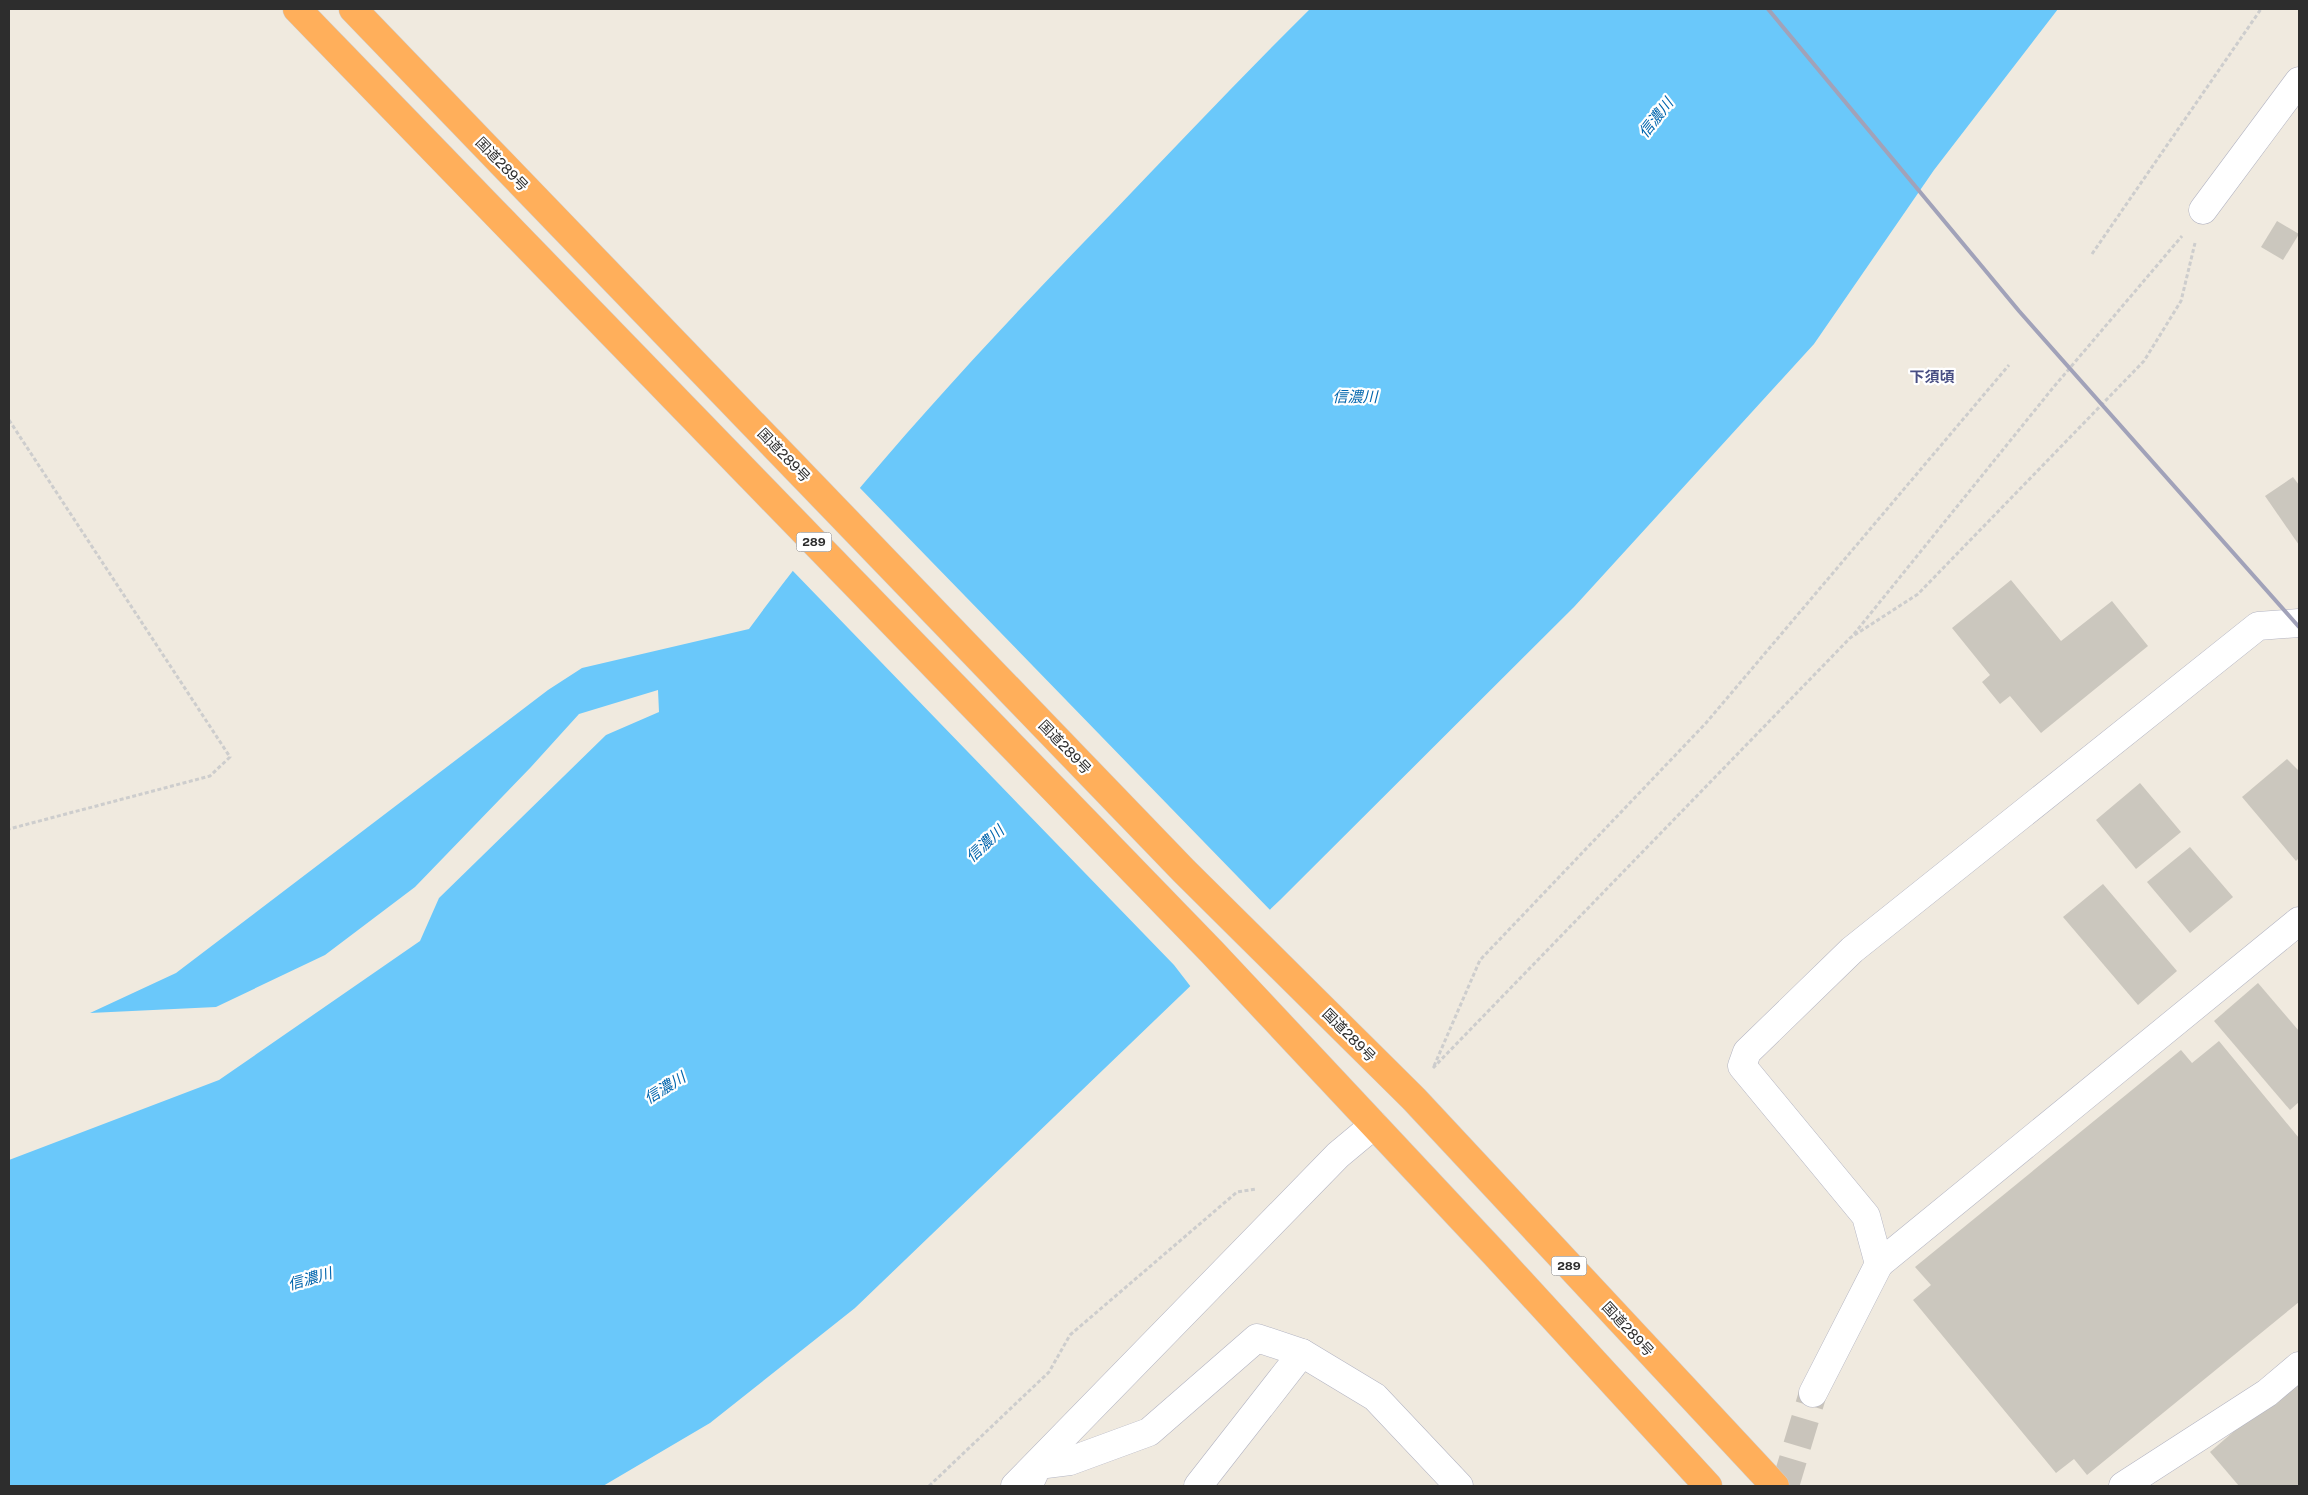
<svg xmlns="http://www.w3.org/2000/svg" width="2308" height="1495" viewBox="0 0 2308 1495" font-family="'Public Sans','Noto Sans JP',sans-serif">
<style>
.water{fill:#6ac8fa}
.pier{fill:#f0eadf}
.building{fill:#cbc7be}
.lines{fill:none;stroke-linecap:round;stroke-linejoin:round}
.street-tunnel{stroke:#c9c4bb;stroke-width:28;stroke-dasharray:28 14;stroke-linecap:butt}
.street-casing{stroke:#b3b4c2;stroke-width:29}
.secondary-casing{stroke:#b3b4c2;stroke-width:29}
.highway-casing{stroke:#cdcdcd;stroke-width:29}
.path{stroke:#cdcdcd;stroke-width:3;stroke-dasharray:4 2.5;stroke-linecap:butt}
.street{stroke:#fff;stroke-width:28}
.secondary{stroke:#fff;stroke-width:28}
.highway{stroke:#ffaf5b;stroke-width:28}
.rail{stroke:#a1a2b9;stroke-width:4}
.labels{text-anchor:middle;stroke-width:4.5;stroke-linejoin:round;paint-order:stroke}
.shield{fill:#fff;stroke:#6c6c6c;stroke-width:1}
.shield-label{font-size:12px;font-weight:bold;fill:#2d2d2d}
.street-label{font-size:14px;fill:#2d2d2d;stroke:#fff}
.water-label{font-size:15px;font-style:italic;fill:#0165ad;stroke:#fff}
.neighbourhood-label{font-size:15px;font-weight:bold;fill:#484e83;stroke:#fff}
</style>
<rect width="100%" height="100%" fill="#f0eadf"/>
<path class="water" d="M1310 9H2058L1934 170 1814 344 1574 607 1280 900 855 1308 710 1423 603 1486H9V1160L219 1080 420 941 439 898 606 735 659 712 658 690 579 714 531 767 415 887 325 955 216 1007 90 1013 176 973 548 690 582 668 749 629C856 482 985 344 1111 214 1177 145 1242 76 1310 9Z"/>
<polygon class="pier" points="859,487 1272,912 1191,987 1174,965 791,569"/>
<g class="building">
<polygon points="2277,221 2299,234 2283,260 2261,247"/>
<polygon points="2293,477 2299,485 2299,545 2265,496"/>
<polygon points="2011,580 2061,641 2112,601 2148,646 2041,733 2010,696 2000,704 1982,682 1990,675 1952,628"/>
<polygon points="2287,759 2299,771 2299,858 2296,861 2242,797"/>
<polygon points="2140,783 2181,832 2136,869 2096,820"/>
<polygon points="2190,847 2233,897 2190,933 2147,882"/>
<polygon points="2103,884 2177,971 2138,1005 2063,917"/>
<polygon points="2258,983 2299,1031 2299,1102 2290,1110 2214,1021"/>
<polygon points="2219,1041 2299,1138 2299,1302 2087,1475 2074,1459 2056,1473 1913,1300 1931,1285 1915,1267 2181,1050 2192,1063"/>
<polygon points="2299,1375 2299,1486 2239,1486 2210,1452"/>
</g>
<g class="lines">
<polyline class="street-tunnel" points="1785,1486 1813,1393"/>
<defs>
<g id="street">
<polyline points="2203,210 2299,81"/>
<polyline points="1879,1264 2299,921"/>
<polyline points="1813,1393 1879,1264 1866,1216 1742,1066 1747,1052 1852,950 2258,626 2299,623"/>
<polyline points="1031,1480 1038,1465 1070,1461 1149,1432 1257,1338 1302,1353 1375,1397 1459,1486"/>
<polyline points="1198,1486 1302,1353"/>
<polyline points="2123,1486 2267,1393 2299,1366"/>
</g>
<polyline id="secondary" points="1015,1486 1338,1155 1374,1125"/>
<g id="highway">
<polyline points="297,9 1211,951 1494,1253 1708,1486"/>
<polyline points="353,9 1184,871 1414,1099 1775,1486"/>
</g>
</defs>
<use href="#street" class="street-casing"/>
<use href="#secondary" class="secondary-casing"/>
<use href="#highway" class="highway-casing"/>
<g class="path">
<polyline points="2092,254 2261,9"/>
<polyline points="9,420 230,757 210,776 9,829"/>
<polyline points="1854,634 2052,389 2182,236"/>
<polyline points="1434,1066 1480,960 1706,723 2009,365"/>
<polyline points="1433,1068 1850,638 1918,594 2144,361 2181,301 2195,243"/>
<polyline points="929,1486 1049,1372 1070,1335 1237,1192 1256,1189"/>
</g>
<use href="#street" class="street"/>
<use href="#secondary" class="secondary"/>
<use href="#highway" class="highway"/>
<polyline class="rail" points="1768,9 2019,311 2299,627"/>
</g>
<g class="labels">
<g class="shield">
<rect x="796.5" y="532.5" width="35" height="19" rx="4"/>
<rect x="1551.5" y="1256.5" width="35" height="19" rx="4"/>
</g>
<g class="shield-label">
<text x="814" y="546">289</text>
<text x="1569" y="1270">289</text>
</g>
<g class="street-label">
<text transform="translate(502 164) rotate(46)" y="5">国道289号</text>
<text transform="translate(784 455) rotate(46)" y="5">国道289号</text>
<text transform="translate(1065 747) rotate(46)" y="5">国道289号</text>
<text transform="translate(1349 1035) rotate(45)" y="5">国道289号</text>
<text transform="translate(1628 1329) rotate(47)" y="5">国道289号</text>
</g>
<g class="water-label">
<text transform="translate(1656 118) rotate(-52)" y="5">信濃川</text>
<text x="1355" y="402">信濃川</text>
<text transform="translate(985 844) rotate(-43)" y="5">信濃川</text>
<text transform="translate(665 1088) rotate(-32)" y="5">信濃川</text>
<text transform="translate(310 1279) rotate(-16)" y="5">信濃川</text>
</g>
<g class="neighbourhood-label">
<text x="1932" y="382">下須頃</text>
</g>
</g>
<rect width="2308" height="1495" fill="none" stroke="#2d2d2d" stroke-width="20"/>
</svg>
